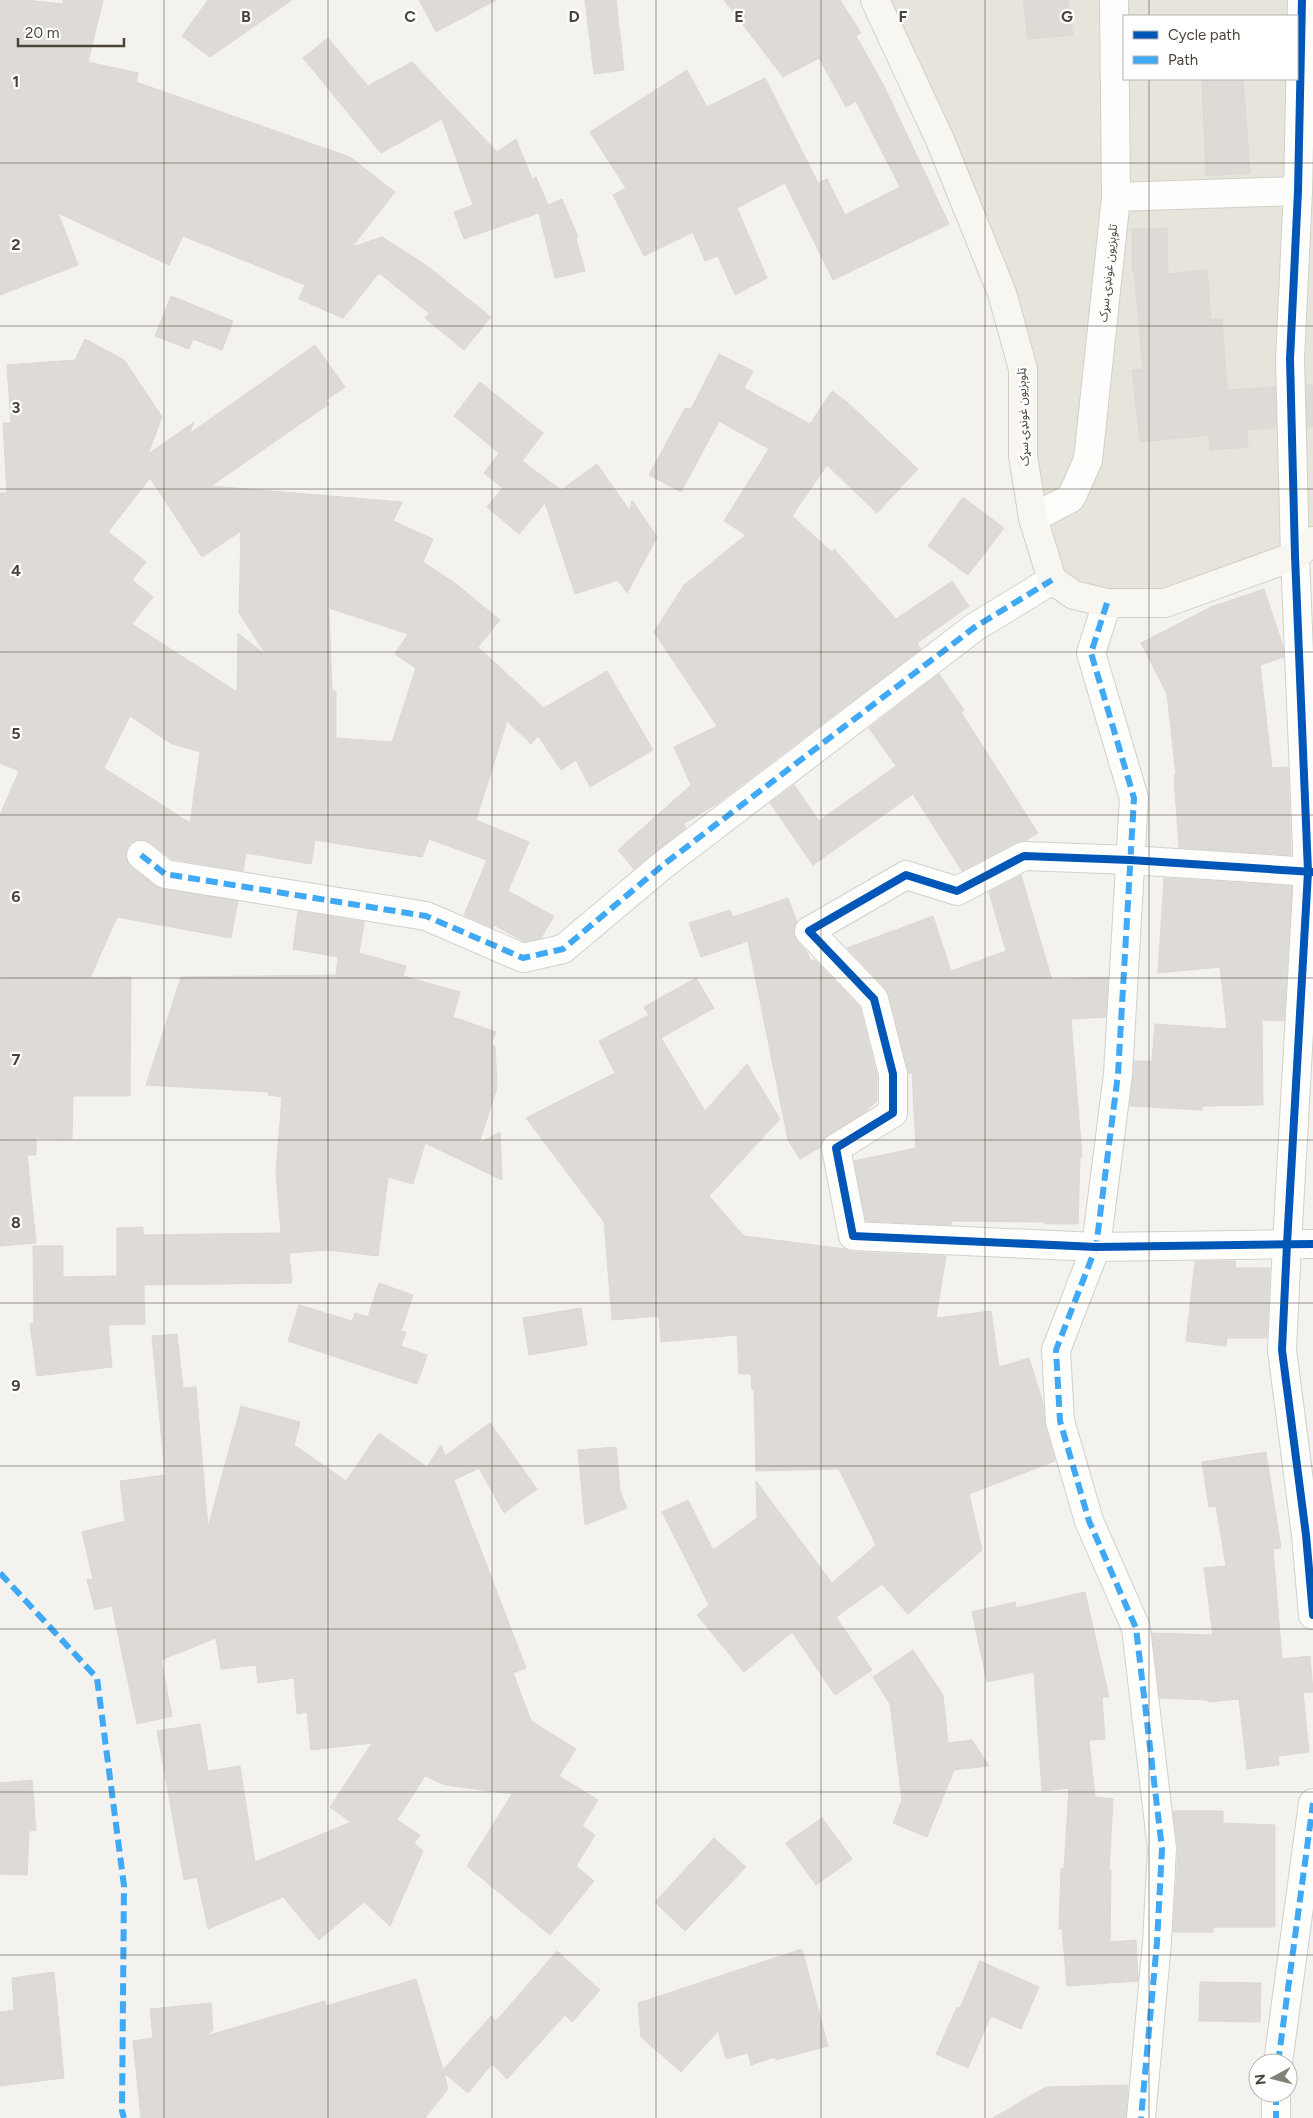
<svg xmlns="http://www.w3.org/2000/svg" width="1313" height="2118" viewBox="0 0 1313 2118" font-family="Figtree,'Noto Sans Arabic',sans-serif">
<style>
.residential{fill:#e7e4dc;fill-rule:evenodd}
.building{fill:#dedbd6;stroke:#dcd9d4;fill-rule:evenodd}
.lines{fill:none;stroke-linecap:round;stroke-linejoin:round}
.street-casing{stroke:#d2d0cb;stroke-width:30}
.secondary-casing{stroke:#d3cfc5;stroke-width:30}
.street{stroke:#fdfdfc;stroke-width:28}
.secondary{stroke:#f7f6f1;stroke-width:28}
.quiet{stroke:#3fa9f5;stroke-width:6;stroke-dasharray:12 6;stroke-linecap:butt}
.cycleway-casing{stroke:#fff;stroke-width:11}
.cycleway{stroke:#0057b8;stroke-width:8}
.grid{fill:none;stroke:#4b4439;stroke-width:1;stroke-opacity:0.55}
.labels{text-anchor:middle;stroke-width:4.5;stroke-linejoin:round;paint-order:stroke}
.street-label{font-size:12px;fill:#4b4439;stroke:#fff}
.grid-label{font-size:16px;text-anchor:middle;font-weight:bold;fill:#4b4439;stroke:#fff;stroke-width:4.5;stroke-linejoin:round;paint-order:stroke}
</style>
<rect width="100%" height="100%" fill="#f4f2ee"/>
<path class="residential" d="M875 0H1313V541L1165 603 1052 580 1023 369ZM1124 16H1297V79H1124Z"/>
<g class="building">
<polygon points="0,0 26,0 63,4 63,0 103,0 88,62 138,73 136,82 350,157 395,192 352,247 382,237 426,265 491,317 464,350 425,318 429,313 379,273 343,318 299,299 305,285 183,236 169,265 58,213 78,265 0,295"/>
<polygon points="208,0 292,0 210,57 182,36"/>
<polygon points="419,0 496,0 436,32"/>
<polygon points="585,0 616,0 624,70 594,74"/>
<polygon points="724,0 840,0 861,33 856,36 884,86 949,224 833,280 785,183 737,208 767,278 735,295 718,256 705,261 693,232 644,256 613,195 626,188 590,132 687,70 707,107 765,78 818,183 827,179 845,215 900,187 856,101 846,107 819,58 783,77"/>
<polygon points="1023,0 1068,0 1073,35 1028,39"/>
<polygon points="328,38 368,86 412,62 497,152 516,139 532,179 536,177 548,205 562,199 578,237 576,238 585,271 555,278 539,213 464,239 454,212 473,205 442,119 381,153 303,58"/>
<polygon points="1202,79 1243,79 1250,173 1206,176"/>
<polygon points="1167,228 1168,274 1207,270 1211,320 1222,319 1227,390 1275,387 1276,428 1247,430 1248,447 1210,450 1209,435 1140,442 1132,370 1143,369 1134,271 1132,271 1132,229"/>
<polygon points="171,296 233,321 222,350 193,339 189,349 155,336"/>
<path d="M85 339 124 360 162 417 148 454 194 422 189 434 315 345 345 387 326 400 329 404 211 486 402 502 393 521 433 539 423 562 455 583 500 620 478 647 544 708 607 671 653 750 590 787 576 760 561 770 538 736 531 744 507 721 476 820 529 842 508 891 554 916 541 938 525 942 494 925 493 928 464 915 487 860 429 839 422 857 315 840 311 864 246 853 243 871 172 859 151 843 144 840H136L129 845 126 852 127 861 131 867 156 886 163 889 238 901 231 938 117 917 90 978 131 977 130 1096H73L72 1139 36 1138V1155H27L36 1243 0 1246V815L19 771 0 763V493H7L3 423H11L7 365 75 360ZM150 478 202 557 241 531 239 613 267 656 238 633 237 692 132 624 153 597 132 580 146 562 108 532ZM329 608 408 634 395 654 416 668 392 742 336 738V691H332ZM130 716 170 743 200 752 190 823 104 768Z"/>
<polygon points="719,354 753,371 744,388 810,424 832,391 847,402 918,469 877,513 827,465 792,516 832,552 834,549 896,619 952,581 969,606 917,643 921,649 715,805 683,824 686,828 634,869 618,850 691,785 674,747 717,726 654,632 684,585 746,535 724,521 769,449 719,421 681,492 649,475 685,408 691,409"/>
<polygon points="480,382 543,433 522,461 561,490 597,464 630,511 632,500 657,537 627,593 618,580 575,594 545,503 519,534 487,507 503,488 484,473 499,453 454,416"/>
<polygon points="1306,385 1313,385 1313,427 1307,427"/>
<polygon points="963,497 1004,528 968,575 928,546"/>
<polygon points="1264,589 1283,646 1284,657 1260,665 1272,768 1288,767 1291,855 1179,848 1174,775 1176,775 1167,694 1141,643 1211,607"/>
<polygon points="939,674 964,710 961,712 1038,833 1027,840 1017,842 962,871 913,794 813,865 770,803 794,785 819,821 896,766 869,728"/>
<polygon points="1021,875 1052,980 1108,977 1106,1017 1071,1019 1082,1157 1080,1157 1078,1224 1045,1224 1045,1222 951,1221 951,1225 866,1221 854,1161 916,1148 912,1072 909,1074 889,995 885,988 847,948 933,916 951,971 1006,951 989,892"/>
<polygon points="1164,878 1292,886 1284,1021 1262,1020 1263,1105 1203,1106 1202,1110 1130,1106 1134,1061 1152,1061 1155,1024 1227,1029 1220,967 1158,973"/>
<polygon points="788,898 797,922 794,933 797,941 807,952 811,961 815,960 860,1007 877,1076 877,1101 864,1113 828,1135 822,1141 821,1147 800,1159 788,1140 748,941 701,957 689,923 730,910 733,917"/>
<polygon points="298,911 364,922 359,953 406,966 403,976 460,992 453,1017 496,1032 491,1045 495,1046 497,1088 479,1143 500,1132 502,1180 425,1143 413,1184 388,1177 378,1256 327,1250 289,1253 292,1283 144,1285 145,1324 108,1325 112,1367 37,1376 30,1324 34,1323 33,1246 63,1246 63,1277 117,1276 117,1228 143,1227 143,1235 281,1233 276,1172 282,1097 268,1095 269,1092 146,1085 181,977 336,975 338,957 293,949"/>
<polygon points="696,978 714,1008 661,1038 705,1111 747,1064 780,1119 709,1196 744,1236 845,1249 852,1252 946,1256 936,1318 991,1311 999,1367 1029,1358 1043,1403 1045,1425 1055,1461 969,1494 982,1550 908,1614 882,1584 836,1617 872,1670 835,1695 792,1632 744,1672 697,1615 709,1605 662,1512 688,1500 713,1550 757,1518 756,1481 832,1583 876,1545 839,1469 756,1471 754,1390 752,1390 751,1374 739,1374 737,1335 661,1342 659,1316 612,1320 604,1222 526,1118 615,1073 599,1041 649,1015 644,1007"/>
<polygon points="1195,1261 1236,1261 1235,1268 1270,1268 1267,1338 1227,1338 1226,1346 1186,1341"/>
<polygon points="379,1283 413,1295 401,1331 406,1332 401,1346 427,1355 417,1384 288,1341 299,1305 352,1321 355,1313 368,1317"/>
<polygon points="581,1308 587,1345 529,1355 523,1318"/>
<polygon points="177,1334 183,1388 196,1387 208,1527 241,1406 300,1422 294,1445 346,1481 379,1433 427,1467 441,1445 445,1456 490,1423 537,1489 504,1513 479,1468 454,1480 526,1668 513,1673 531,1721 576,1749 559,1776 598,1800 582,1826 595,1835 576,1866 594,1881 550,1935 467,1866 512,1794 445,1785 425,1776 397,1820 420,1835 414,1843 423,1851 390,1926 364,1902 319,1940 283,1897 208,1929 197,1877 184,1880 157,1731 200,1724 208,1771 240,1766 255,1862 351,1822 330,1807 372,1743 311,1750 307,1712 297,1714 294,1678 258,1683 256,1665 221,1669 216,1638 161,1660 172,1716 137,1724 112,1606 95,1610 87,1580 93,1579 82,1532 125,1521 120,1481 165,1475 152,1336"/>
<polygon points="616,1447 620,1491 627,1508 585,1525 578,1450"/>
<polygon points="1266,1452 1281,1548 1273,1549 1282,1659 1310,1656 1313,1692 1303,1693 1309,1752 1278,1756 1279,1765 1247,1769 1239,1699 1208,1702 1208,1700 1160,1698 1152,1633 1213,1635 1204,1568 1226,1566 1216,1506 1209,1507 1202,1462"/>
<polygon points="1085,1592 1109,1697 1102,1697 1105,1739 1089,1740 1095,1797 1113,1799 1109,1870 1111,1871 1110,1942 1136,1940 1138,1977 1138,1981 1067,1986 1062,1929 1059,1929 1061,1869 1064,1869 1069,1788 1042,1791 1034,1672 987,1682 972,1612 1015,1602 1016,1608"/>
<polygon points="913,1650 943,1695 948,1743 972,1740 989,1766 954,1770 927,1837 893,1823 902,1800 890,1704 873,1677"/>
<polygon points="32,1780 36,1830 29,1831 27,1875 0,1874 0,1783"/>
<polygon points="1173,1811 1223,1811 1223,1823 1275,1825 1275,1927 1213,1927 1213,1932 1173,1932 1178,1850"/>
<polygon points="822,1818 852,1859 816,1885 786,1843"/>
<polygon points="714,1838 746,1867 685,1931 655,1902"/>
<polygon points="802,1949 828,2046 776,2060 775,2057 751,2065 748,2053 726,2059 718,2031 681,2072 641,2037 638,2003"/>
<polygon points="557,1951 600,1990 572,2022 565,2015 507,2079 492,2064 468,2093 444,2073 448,2089 425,2118 141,2118 133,2041 153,2038 150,2009 211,2003 213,2030 206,2036 325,2001 326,2006 416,1979 443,2070 491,2016 496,2021"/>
<polygon points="980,1961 1039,1987 1021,2029 991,2016 968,2068 936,2054 957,2007 960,2008"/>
<polygon points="54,1972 64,2078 0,2086 0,2012 14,2010 12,1978"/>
<polygon points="1200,1982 1261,1983 1260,2022 1199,2021"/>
<polygon points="1128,2085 1126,2118 993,2118 1046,2087"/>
</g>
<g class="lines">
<defs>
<g id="street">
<polyline points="1302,0 1298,191 1290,359 1295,556 1308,872 1287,1244 1282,1350 1306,1535 1313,1615"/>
<polyline points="1116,197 1298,191"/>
<polyline points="1033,518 1071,498 1088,460 1116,197 1114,0"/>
<polyline points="1107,603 1091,653 1134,798 1118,1074 1096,1247 1056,1350 1060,1421 1089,1521 1136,1628 1162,1849 1157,1942 1141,2118"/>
<polyline points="141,855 165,874 426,916 523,958 563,949 663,865 975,627 1052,580"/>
<polyline points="1313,872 1130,860 1024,856 957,891 906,875 809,931 874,999 893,1074 893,1113 836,1148 853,1236 1096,1247 1313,1244"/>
<polyline points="1278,2063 1313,1803"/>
<polyline points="1276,2093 1276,2118"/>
</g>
<polyline id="secondary" points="875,0 940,140 1002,293 1023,369 1023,456 1033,518 1052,580 1074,595 1107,603 1165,603 1295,556 1313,541"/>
</defs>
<use href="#street" class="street-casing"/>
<use href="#secondary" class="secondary-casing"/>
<use href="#street" class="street"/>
<use href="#secondary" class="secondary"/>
<g class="quiet">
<polyline points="1107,603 1091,653 1134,798 1118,1074 1096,1247 1056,1350 1060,1421 1089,1521 1136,1628 1162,1849 1157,1942 1141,2118"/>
<polyline points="141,855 165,874 426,916 523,958 563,949 663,865 975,627 1052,580"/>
<polyline points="0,1573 97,1678 124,1886 122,2111 124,2118"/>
<polyline points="1278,2063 1313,1803"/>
<polyline points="1276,2093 1276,2118"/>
</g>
<defs>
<g id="cycleway">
<polyline points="1302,0 1298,191 1290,359 1295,556 1308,872 1287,1244 1282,1350 1306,1535 1313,1615"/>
<polyline points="1313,872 1130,860 1024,856 957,891 906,875 809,931 874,999 893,1074 893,1113 836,1148 853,1236 1096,1247 1313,1244"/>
</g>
</defs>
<use href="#cycleway" class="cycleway-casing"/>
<use href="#cycleway" class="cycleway"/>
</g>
<path class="grid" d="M164 0V2118M328 0V2118M492 0V2118M656 0V2118M821 0V2118M985 0V2118M1149 0V16M1149 79V2118M0 163H1313M0 326H1313M0 489H1313M0 652H1313M0 815H1313M0 978H1313M0 1140H1313M0 1303H1313M0 1466H1313M0 1629H1313M0 1792H1313M0 1955H1313"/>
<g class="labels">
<g class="street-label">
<text transform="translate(1108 273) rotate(-84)" y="4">تلوېزيون غونډۍ سړک</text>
<text transform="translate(1023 417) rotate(-92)" y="4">ټلوېزيون غونډۍ سړک</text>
</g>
</g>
<g class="grid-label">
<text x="246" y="22">B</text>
<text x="410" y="22">C</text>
<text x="574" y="22">D</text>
<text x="739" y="22">E</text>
<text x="903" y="22">F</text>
<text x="1067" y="22">G</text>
<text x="16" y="87">1</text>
<text x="16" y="250">2</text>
<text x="16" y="413">3</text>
<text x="16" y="576">4</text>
<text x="16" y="739">5</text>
<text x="16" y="902">6</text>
<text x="16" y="1065">7</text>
<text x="16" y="1228">8</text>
<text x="16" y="1391">9</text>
</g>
<rect x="1123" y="15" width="175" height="65" fill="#ffffff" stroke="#b7b4b0"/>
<rect x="1133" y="31" width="25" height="8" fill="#0057b8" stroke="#b7b4b0"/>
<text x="1168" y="40" font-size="15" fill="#4b4439">Cycle path</text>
<rect x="1133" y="56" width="25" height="8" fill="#3fa9f5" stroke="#b7b4b0"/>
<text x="1168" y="65" font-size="15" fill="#4b4439">Path</text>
<g transform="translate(1273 2078) rotate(263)"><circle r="24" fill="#ffffff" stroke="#b7b4b0"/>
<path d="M0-4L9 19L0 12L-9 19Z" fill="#868178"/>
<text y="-8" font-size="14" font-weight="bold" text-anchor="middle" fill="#4b4439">N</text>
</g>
<path d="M18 38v8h106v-8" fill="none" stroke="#4b4439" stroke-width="2.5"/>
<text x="25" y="38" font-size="15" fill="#4b4439" stroke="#ffffff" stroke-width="4" paint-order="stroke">20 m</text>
</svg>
